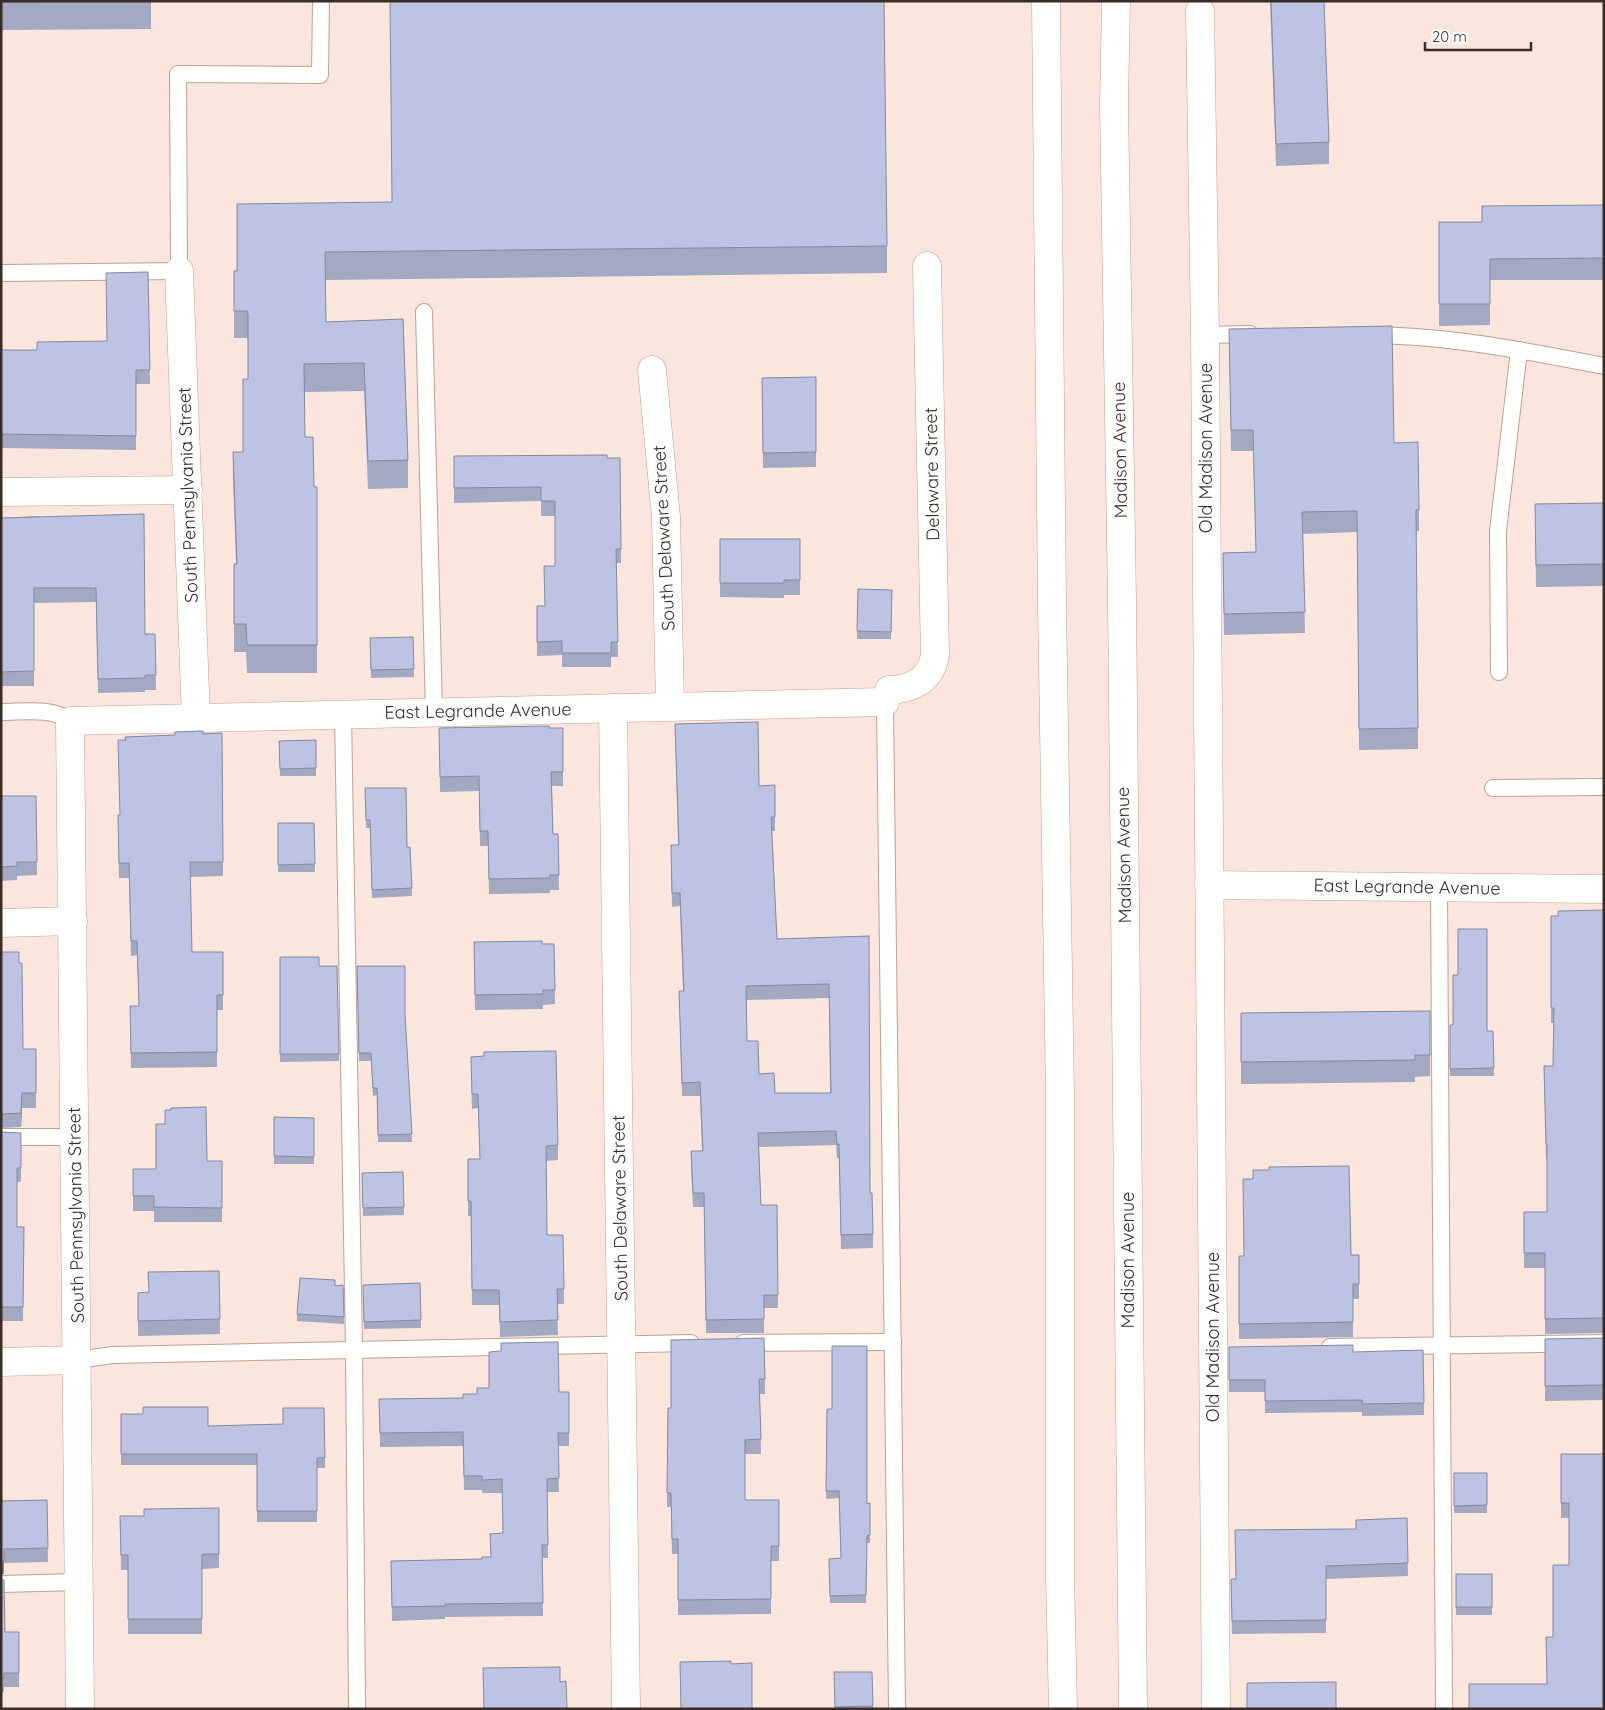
<svg xmlns="http://www.w3.org/2000/svg" width="1605" height="1710" viewBox="0 0 1605 1710" font-family="Quicksand,sans-serif">
<style>
.lines{fill:none;stroke-linecap:round;stroke-linejoin:round}
.lane-casing{stroke:#c0a091;stroke-width:18}
.street-casing{stroke:#c0a091;stroke-width:29}
.primary-casing{stroke:#c0a091;stroke-width:29}
.lane{stroke:#fff;stroke-width:16}
.street{stroke:#fff;stroke-width:28}
.primary{stroke:#fff;stroke-width:28}
.wall{fill:#a3a9c3;fill-rule:evenodd}
.shaded-wall{fill:#84899f}
.building{fill:#bdc4e3;stroke:#84899f;fill-rule:evenodd}
.labels{text-anchor:middle;stroke-width:4;stroke-linejoin:round;paint-order:stroke}
.street-label{font-size:18px;fill:#3a2d27;stroke:#fff}
</style>
<rect width="100%" height="100%" fill="#fae6dc"/>
<g class="lines">
<defs>
<g id="lane">
<polyline points="1,273 179,271 178,74 320,75 321,1"/>
<polyline points="424,312 434,712"/>
<polyline points="1205,335 1250,334"/>
<path d="M1372 335C1450 336 1527 351 1604 366"/>
<polyline points="1499,672 1498,531 1519,350"/>
<path d="M887 694 885 702C891 1037 892 1373 897 1709"/>
<path d="M1 712C24 712 52 707 70 721"/>
<polyline points="343,714 354,1350 357,1709"/>
<polyline points="1493,788 1604,787"/>
<polyline points="1439,888 1444,1709"/>
<polyline points="1,1137 75,1137"/>
<polyline points="743,1343 893,1342"/>
<polyline points="1330,1347 1604,1343"/>
<polyline points="77,1360 113,1355 691,1343"/>
<polyline points="1,1584 79,1582"/>
</g>
<g id="street">
<polyline points="1200,11 1205,335 1216,1709"/>
<polyline points="179,271 196,718"/>
<polyline points="652,370 666,517 670,706"/>
<polyline points="1,492 188,490"/>
<path d="M889 690C912 689 931 680 935 655L927 266"/>
<polyline points="613,708 626,1709"/>
<polyline points="1209,885 1604,889"/>
<polyline points="1,923 73,921"/>
<polyline points="1,1362 77,1360"/>
<polyline points="80,1709 70,721 885,702"/>
</g>
<g id="primary">
<polyline points="1046,1 1052,604 1060,1095 1060,1575 1063,1709"/>
<polyline points="1116,1 1114,104 1122,600 1133,1709"/>
</g>
</defs>
<use href="#lane" class="lane-casing"/>
<use href="#street" class="street-casing"/>
<use href="#primary" class="primary-casing"/>
<use href="#lane" class="lane"/>
<use href="#street" class="street"/>
<use href="#primary" class="primary"/>
</g>
<g class="wall">
<polygon points="1,1 151,1 151,29 1,30"/>
<polygon points="1270,1 1324,1 1329,142 1329,164 1276,166"/>
<polygon points="392,202 887,246 887,273 325,280 326,322 403,319 408,460 408,488 368,489 364,391 304,392 305,437 314,487 317,487 317,673 247,673 246,652 234,652 234,564 236,564 233,480 233,452 243,452 248,379 248,342 247,338 234,338 234,271 237,271"/>
<polygon points="1604,205 1604,280 1490,280 1490,325 1439,326 1439,222 1482,222"/>
<polygon points="148,272 150,384 136,384 136,450 1,448 1,350 37,350 107,341"/>
<polygon points="1229,329 1394,443 1419,510 1419,531 1416,531 1418,749 1359,750 1357,532 1303,534 1305,633 1224,635 1223,553 1256,552 1253,451 1231,451"/>
<polygon points="816,377 816,467 763,468 762,378"/>
<polygon points="454,456 620,458 621,563 616,563 618,657 611,657 611,667 562,667 562,655 537,656 537,606 545,606 555,566 555,516 541,516 541,501 454,503"/>
<polygon points="1604,503 1604,586 1536,587 1535,504"/>
<polygon points="39,516 145,634 155,634 156,690 145,690 145,692 98,693 96,602 34,603 34,686 1,686 1,518"/>
<polygon points="720,539 800,539 800,595 784,595 784,598 720,597"/>
<polygon points="858,589 892,590 891,639 857,639"/>
<polygon points="413,637 414,677 371,678 370,646"/>
<path d="M675 724 759 786 775 785V831H772L777 939 869 936 870 1193 873 1234V1248L841 1249 839 1158H837L836 1145 759 1147 761 1205H777L778 1308H764V1333H706L704 1207H693L691 1165V1151H702L700 1096H682L679 991H683L680 906 672 907 671 859V845H678ZM829 998 830 1093H775L759 1074 747 1041V1000Z"/>
<polygon points="439,728 563,728 563,786 552,786 553,834 558,834 559,890 550,890 550,893 489,894 488,846 480,846 479,791 440,792"/>
<polygon points="222,733 223,876 190,877 192,952 223,952 223,1010 217,1010 217,1067 131,1068 130,1006 139,1006 137,955 131,956 129,878 119,878 118,815 120,815 125,737"/>
<polygon points="316,740 316,776 280,776 279,741"/>
<polygon points="365,788 407,847 410,847 412,896 372,898 370,828 366,828"/>
<polygon points="1,796 36,796 37,875 17,876 17,880 1,881"/>
<polygon points="278,823 314,823 315,872 278,872"/>
<polygon points="1604,910 1604,1333 1545,1334 1545,1268 1524,1268 1524,1212 1547,1212 1547,1159 1546,1159 1544,1066 1553,1066 1554,1023 1551,1023 1551,916 1558,916"/>
<polygon points="474,942 554,944 555,1004 543,1005 543,1009 475,1010"/>
<polygon points="1,952 23,1049 36,1049 36,1108 22,1108 21,1127 1,1128"/>
<polygon points="280,957 319,966 337,966 339,1061 280,1062"/>
<polygon points="357,966 405,1014 412,1142 378,1142 377,1095 373,1096 371,1061 359,1061"/>
<polygon points="1430,1011 1430,1076 1415,1077 1415,1082 1241,1084 1241,1013"/>
<polygon points="1450,1025 1487,1031 1493,1031 1494,1076 1450,1076"/>
<polygon points="471,1072 558,1145 558,1160 546,1161 547,1235 563,1235 564,1304 557,1304 558,1335 500,1337 499,1305 472,1305 471,1216 468,1216 468,1159 480,1159 478,1108 472,1109"/>
<polygon points="274,1117 314,1118 314,1164 274,1164"/>
<polygon points="1,1132 21,1133 21,1182 17,1182 17,1227 24,1227 23,1321 1,1321"/>
<polygon points="207,1161 222,1161 222,1222 154,1222 154,1211 133,1211 133,1169 156,1169"/>
<polygon points="403,1172 404,1215 363,1216 362,1173"/>
<polygon points="1359,1255 1359,1299 1353,1299 1353,1337 1239,1339 1239,1256"/>
<polygon points="219,1271 220,1334 138,1336 138,1293 148,1292"/>
<polygon points="420,1283 421,1328 364,1329 363,1285"/>
<polygon points="343,1285 344,1324 297,1321 297,1314 335,1286"/>
<polygon points="764,1338 765,1394 760,1394 761,1454 745,1454 745,1500 779,1500 779,1561 771,1561 771,1614 678,1615 678,1554 672,1554 671,1507 667,1507 668,1408 671,1408"/>
<polygon points="1604,1338 1604,1400 1545,1401 1545,1339"/>
<polygon points="1229,1347 1353,1352 1424,1403 1424,1415 1362,1416 1362,1412 1265,1413 1265,1392 1229,1392"/>
<polygon points="559,1392 569,1392 569,1446 558,1446 559,1492 547,1492 548,1558 542,1558 543,1616 445,1617 445,1619 392,1621 391,1561 482,1559 491,1557 490,1534 503,1533 502,1493 482,1493 482,1490 464,1490 463,1446 380,1447 379,1399 463,1398"/>
<polygon points="827,1409 867,1504 870,1503 870,1543 867,1543 866,1603 830,1603 829,1559 841,1558 839,1498 826,1499"/>
<polygon points="121,1414 143,1414 208,1426 325,1458 325,1468 317,1468 317,1522 257,1522 257,1465 121,1465"/>
<polygon points="1561,1454 1604,1454 1547,1684 1553,1637 1569,1565 1569,1518 1561,1518"/>
<rect x="1454" y="1473" width="33" height="40"/>
<polygon points="47,1500 48,1562 4,1563 4,1574 1,1501"/>
<polygon points="219,1508 219,1568 202,1569 202,1634 128,1634 128,1570 121,1570 120,1516 144,1516"/>
<polygon points="1407,1518 1408,1576 1326,1579 1326,1633 1232,1634 1231,1579 1235,1579 1356,1529"/>
<rect x="1456" y="1574" width="36" height="41"/>
<polygon points="1,1579 5,1632 19,1632 19,1687 4,1687 4,1692 1,1692"/>
<polygon points="834,1672 872,1672 873,1709 835,1709"/>
</g>
<g class="shaded-wall">
<polygon points="22,1093 22,1108 21,1127 21,1113"/>
<rect x="1" y="1560" width="3" height="14"/>
</g>
<g class="building">
<polygon points="1,1 112,1 1,2"/>
<polygon points="390,1 884,1 887,246 325,252 326,322 403,319 408,460 368,461 364,363 304,364 305,437 313,437 314,487 317,487 317,645 247,645 246,624 234,624 234,564 237,564 233,452 243,452 243,379 248,379 248,314 247,311 234,311 234,271 237,271 237,204 392,202"/>
<polygon points="1271,1 1324,1 1329,142 1276,144"/>
<polygon points="1604,205 1604,258 1490,259 1490,304 1439,304 1439,222 1482,222 1482,206"/>
<polygon points="148,272 150,370 136,370 136,436 1,434 1,350 37,350 37,342 107,341 106,273"/>
<polygon points="1392,326 1394,443 1418,442 1419,510 1416,510 1418,728 1359,729 1357,511 1302,512 1305,612 1224,614 1223,553 1256,552 1253,430 1231,430 1229,329"/>
<polygon points="816,377 816,452 763,453 762,378"/>
<polygon points="607,455 607,458 620,458 621,549 616,549 618,642 611,642 611,653 562,653 562,641 537,642 537,606 545,606 544,566 555,566 555,501 541,501 541,487 454,488 454,456"/>
<polygon points="1604,503 1604,564 1536,565 1535,504"/>
<polygon points="144,514 145,634 155,634 156,675 145,675 145,678 98,679 96,588 34,588 34,671 1,672 1,518"/>
<polygon points="720,539 800,539 800,580 784,580 784,583 720,583"/>
<polygon points="858,589 892,590 891,632 857,631"/>
<polygon points="413,637 414,669 371,670 370,638"/>
<path d="M758 722 759 786 775 785V817H771L777 939 869 936 870 1193H872L873 1234 841 1235 839 1144H837L836 1131 758 1133 761 1205H777L778 1295H764V1319L706 1320 704 1193H693L691 1151H703L700 1082 682 1083 679 991H684L680 893H672L671 845H679L675 724ZM829 984 831 1093H775L774 1073 759 1074 758 1041H747L746 986Z"/>
<polygon points="549,726 549,728 563,728 563,772 551,772 553,834 558,834 559,875 550,875 550,878 489,879 488,831 480,831 479,776 440,777 439,728"/>
<polygon points="203,731 203,734 222,733 223,862 190,862 192,952 223,952 223,995 217,995 217,1052 131,1053 130,1006 139,1006 137,941 131,941 129,863 119,863 118,815 120,815 118,740 126,740 125,737 175,735 175,732"/>
<polygon points="316,740 316,768 280,769 279,741"/>
<polygon points="365,788 406,788 407,847 410,847 412,888 372,890 370,820 366,820"/>
<polygon points="1,796 36,796 37,862 17,862 17,866 1,867"/>
<polygon points="278,823 314,823 315,864 278,865"/>
<polygon points="1604,910 1604,1318 1545,1319 1545,1253 1524,1253 1524,1212 1547,1212 1547,1144 1546,1144 1544,1066 1553,1066 1554,1008 1551,1008 1551,916 1558,916 1558,911"/>
<polygon points="1458,929 1487,929 1487,1031 1493,1031 1494,1068 1450,1069 1450,1025 1453,1025 1453,975 1458,975"/>
<polygon points="542,941 542,944 554,944 555,990 543,990 543,994 475,995 474,942"/>
<polygon points="1,952 19,952 19,963 22,963 23,1049 36,1049 36,1093 22,1093 21,1113 1,1114"/>
<polygon points="280,957 319,957 319,966 337,966 339,1054 280,1054"/>
<polygon points="357,966 405,966 405,1014 412,1134 378,1135 377,1088 373,1088 371,1053 359,1053"/>
<polygon points="1430,1011 1430,1055 1415,1055 1415,1060 1241,1062 1241,1013"/>
<polygon points="556,1051 558,1145 546,1146 547,1235 563,1235 564,1289 557,1289 558,1320 500,1322 499,1290 472,1290 471,1201 468,1201 468,1159 480,1159 478,1094 472,1094 471,1057 484,1056 484,1052"/>
<polygon points="206,1107 207,1161 222,1161 222,1208 154,1207 154,1196 133,1196 133,1169 156,1169 156,1124 165,1124 165,1110 171,1110 171,1108"/>
<polygon points="274,1117 314,1118 314,1157 274,1156"/>
<polygon points="1,1132 21,1133 21,1168 17,1168 17,1227 24,1227 23,1307 1,1307"/>
<polygon points="1349,1166 1351,1255 1359,1255 1359,1284 1353,1284 1353,1322 1239,1324 1239,1256 1244,1256 1243,1179 1253,1179 1253,1170 1269,1170 1269,1167"/>
<polygon points="403,1172 404,1207 363,1208 362,1173"/>
<polygon points="219,1271 220,1319 138,1321 138,1293 149,1292 148,1272"/>
<polygon points="300,1278 335,1280 335,1286 343,1285 344,1317 297,1314"/>
<polygon points="420,1283 421,1320 364,1322 363,1285"/>
<polygon points="764,1338 765,1379 759,1379 761,1439 745,1440 745,1500 779,1500 779,1546 771,1546 771,1599 678,1600 678,1539 672,1539 671,1493 667,1493 668,1408 671,1408 671,1340"/>
<polygon points="1604,1338 1604,1385 1545,1386 1545,1339"/>
<polygon points="558,1342 559,1392 569,1392 569,1433 558,1433 559,1478 547,1479 548,1545 542,1545 543,1603 445,1604 445,1606 392,1607 391,1561 482,1559 482,1557 491,1557 490,1534 503,1533 502,1479 482,1480 482,1476 464,1476 463,1432 380,1433 379,1399 463,1398 463,1394 477,1394 477,1388 489,1388 489,1352 501,1351 501,1343"/>
<polygon points="1353,1345 1353,1352 1423,1350 1424,1403 1362,1404 1362,1400 1265,1401 1265,1380 1229,1380 1229,1347"/>
<polygon points="832,1346 867,1346 867,1504 870,1503 870,1535 867,1536 866,1595 830,1596 829,1559 841,1558 839,1491 826,1491 827,1409 832,1409"/>
<polygon points="143,1407 208,1407 208,1426 283,1424 283,1408 324,1408 325,1458 317,1458 317,1511 257,1511 257,1454 121,1454 121,1414 143,1414"/>
<polygon points="1561,1454 1604,1454 1604,1709 1469,1709 1469,1684 1547,1684 1546,1637 1553,1637 1553,1565 1569,1565 1569,1503 1561,1503"/>
<polygon points="1454,1473 1487,1473 1487,1505 1454,1506"/>
<polygon points="47,1500 48,1548 4,1549 4,1560 1,1560 1,1501"/>
<polygon points="219,1508 219,1554 202,1554 202,1619 128,1619 128,1555 121,1555 120,1516 144,1516 144,1509"/>
<polygon points="1407,1518 1408,1563 1326,1566 1326,1620 1232,1621 1231,1579 1236,1579 1235,1530 1356,1529 1356,1520"/>
<rect x="1456" y="1574" width="36" height="33"/>
<polygon points="1,1579 4,1580 5,1632 19,1632 19,1673 4,1673 4,1678 1,1678"/>
<polygon points="731,1661 731,1664 752,1663 752,1709 681,1709 680,1662"/>
<polygon points="560,1667 560,1682 566,1681 567,1709 484,1709 483,1668"/>
<polygon points="834,1672 872,1672 873,1706 835,1707"/>
<polygon points="1336,1682 1336,1709 1247,1709 1247,1683"/>
</g>
<g class="labels">
<g class="street-label">
<text transform="translate(1206 448) rotate(-90)" y="6">Old Madison Avenue</text>
<text transform="translate(1120 450) rotate(-91)" y="6">Madison Avenue</text>
<text transform="translate(932 474) rotate(-91)" y="6">Delaware Street</text>
<text transform="translate(188 495) rotate(-92)" y="6">South Pennsylvania Street</text>
<text transform="translate(664 538) rotate(-93)" y="6">South Delaware Street</text>
<text transform="translate(478 711) rotate(-1)" y="6">East Legrande Avenue</text>
<text transform="translate(1124 855) rotate(-91)" y="6">Madison Avenue</text>
<text transform="translate(1407 887) rotate(1)" y="6">East Legrande Avenue</text>
<text transform="translate(620 1208) rotate(-91)" y="6">South Delaware Street</text>
<text transform="translate(76 1215) rotate(-91)" y="6">South Pennsylvania Street</text>
<text transform="translate(1128 1260) rotate(-90)" y="6">Madison Avenue</text>
<text transform="translate(1213 1337) rotate(-90)" y="6">Old Madison Avenue</text>
</g>
</g>
<rect width="1605" height="1710" fill="none" stroke="#3a2d27" stroke-width="5"/>
<path d="M1425 42v8h106v-8" fill="none" stroke="#3a2d27" stroke-width="2.5"/>
<text x="1432" y="42" font-size="15" fill="#3a2d27" stroke="#ffffff" stroke-width="4" paint-order="stroke">20 m</text>
</svg>
